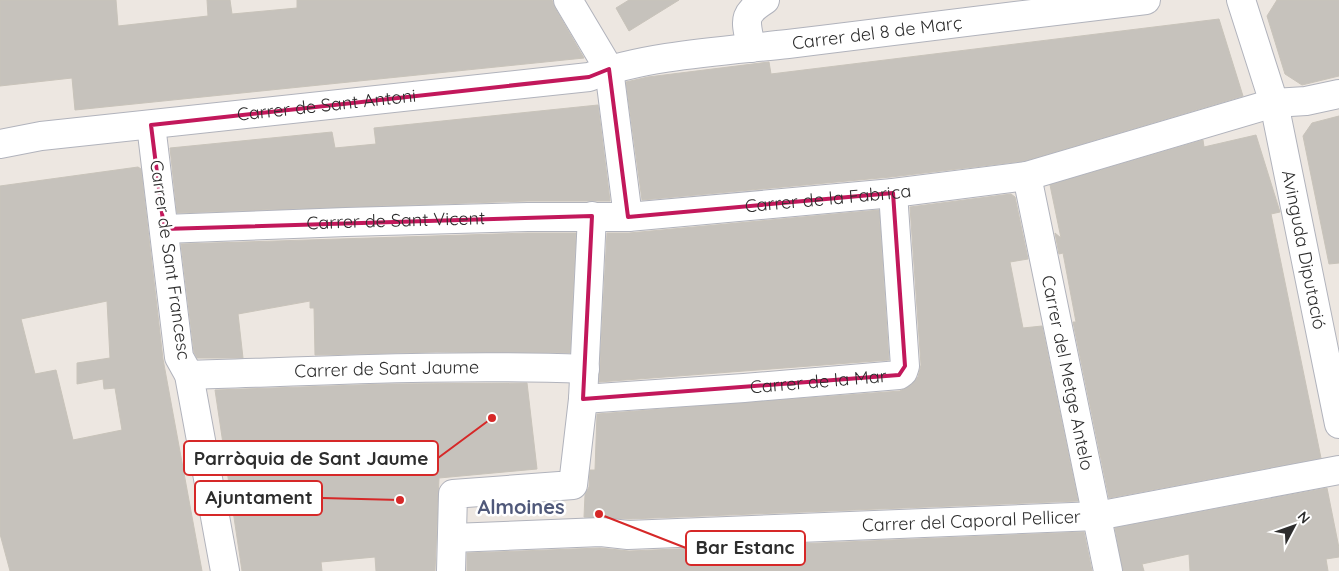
<svg xmlns="http://www.w3.org/2000/svg" width="1339" height="571" viewBox="0 0 1339 571" font-family="Quicksand,sans-serif">
<style>
.building{fill:#c6c2bc;stroke:#c8c3ba;fill-rule:evenodd}
.lines{fill:none;stroke-linecap:round;stroke-linejoin:round}
.minor-casing{stroke:#b1b3bc;stroke-width:30}
.minor{stroke:#fff;stroke-width:28}
.marked{fill:none;stroke:#c2185b;stroke-width:4;stroke-linejoin:round}
.labels{text-anchor:middle;stroke-width:5;stroke-linejoin:round;paint-order:stroke}
.street-label{font-size:18px;fill:#2d2d2d;stroke:#fff}
.quarter-label{font-size:20px;font-weight:bold;fill:#50597a;stroke:#fff}
.leader{fill:none;stroke:#d62828;stroke-width:2}
.callout-dot{fill:#d62828;stroke:#fff;stroke-width:2}
.callout{fill:#fff;stroke:#d62828;stroke-width:2}
.callout-label{font-size:19px;text-anchor:middle;font-weight:bold;fill:#2d2d2d}
</style>
<rect width="100%" height="100%" fill="#ede7e1"/>
<g class="building">
<polygon points="0,0 116,0 118,26 208,16 207,0 230,0 232,14 297,8 297,0 552,0 555,8 584,58 75,110 72,78 0,86"/>
<polygon points="629,0 679,0 629,31 616,8"/>
<polygon points="1277,0 1339,0 1339,76 1302,85 1285,74 1267,16"/>
<polygon points="1219,19 1243,96 1024,161 891,177 642,200 626,82 648,77 769,62 771,74"/>
<polygon points="598,105 610,201 528,201 177,213 170,148 332,132 335,148 376,144 374,128"/>
<polygon points="1339,116 1339,263 1329,264 1303,136 1312,123"/>
<polygon points="1256,135 1280,212 1271,214 1321,458 1109,498 1073,322 1076,322 1063,253 1059,254 1055,233 1061,238 1050,185 1203,140 1204,147"/>
<path d="M138 167 141 169 163 359 202 571H10L0 534V186ZM107 301 110 358 77 363V384L103 379 104 389 115 388 122 430 73 440 56 370 35 374 21 319Z"/>
<polygon points="1011,194 1015,197 1028,259 1010,262 1023,328 1042,326 1078,501 629,519 584,517 585,495 589,487 590,470 595,470 597,414 900,391 912,384 918,377 921,365 910,207"/>
<polygon points="879,210 889,360 599,382 607,233 629,233"/>
<polygon points="528,233 576,233 570,353 436,352 315,355 314,308 310,308 310,301 238,314 243,358 197,358 194,352 181,244"/>
<polygon points="527,383 537,469 439,478 435,571 376,571 375,557 321,562 322,571 242,571 215,390 387,384"/>
<polygon points="1327,488 1339,548 1339,557 1326,559 1328,571 1190,571 1189,554 1142,564 1144,571 1123,571 1115,528"/>
<polygon points="1084,532 1092,571 467,571 467,553 600,548 629,551"/>
</g>
<g class="lines">
<defs>
<g id="minor">
<polyline points="568,0 609,69 628,217"/>
<path id="s1" d="M1241 0 1274 103 1339 424"/>
<path d="M751 48C747 22 740 16 765 0"/>
<polyline points="151,125 179,357 189,375 225,571"/>
<path id="s2" d="M0 144 41 136 589 77C646 55 726 51 788 44 907 29 1026 15 1146 0"/>
<path id="s3" d="M1027 176 1108 571"/>
<path id="s4" d="M164 229 346 222 528 217H628L893 193 1027 176 1274 103 1306 101 1339 94"/>
<path id="s5" d="M189 375C320 371 453 364 585 369"/>
<path id="s6" d="M583 399 744 388 899 375 903 372 905 366 893 193"/>
<path id="s7" d="M452 538 601 532 628 535 1097 516 1339 470"/>
<polyline points="451,571 453,494 573,485 583,399 592,216"/>
</g>
</defs>
<use href="#minor" class="minor-casing"/>
<use href="#minor" class="minor"/>
</g>
<path class="marked" d="M609 69 628 217 893 193 905 366 899 375 583 399 592 216 164 229 151 125 589 77Z"/>
<g class="labels">
<g class="street-label">
<text dy="6" stroke="none"><textPath href="#s2" startOffset="885">Carrer del 8 de Març</textPath></text>
<text dy="6" stroke="none"><textPath href="#s2" startOffset="329">Carrer de Sant Antoni</textPath></text>
<text dy="6" stroke="none"><textPath href="#s4" startOffset="665">Carrer de la Fabrica</textPath></text>
<text dy="6" stroke="none"><textPath href="#s4" startOffset="232">Carrer de Sant Vicent</textPath></text>
<text dy="6" stroke="none"><textPath href="#s1" startOffset="258">Avinguda Diputació</textPath></text>
<text transform="translate(170 260) rotate(82)" y="6">Carrer de Sant Francesc</text>
<text dy="6" stroke="none"><textPath href="#s5" startOffset="198">Carrer de Sant Jaume</textPath></text>
<text dy="6" stroke="none"><textPath href="#s3" startOffset="201">Carrer del Metge Antelo</textPath></text>
<text dy="6" stroke="none"><textPath href="#s6" startOffset="236">Carrer de la Mar</textPath></text>
<text dy="6" stroke="none"><textPath href="#s7" startOffset="520">Carrer del Caporal Pellicer</textPath></text>
</g>
<g class="quarter-label">
<text x="521" y="514">Almoines</text>
</g>
</g>
<path class="leader" d="M492 418L438 458M400 500L322 498M599 514L686 548"/>
<g class="callout-dot">
<circle cx="492" cy="418" r="5"/>
<circle cx="400" cy="500" r="5"/>
<circle cx="599" cy="514" r="5"/>
</g>
<g class="callout">
<rect x="184" y="441" width="254" height="34" rx="5"/>
<rect x="195" y="481" width="127" height="34" rx="5"/>
<rect x="686" y="531" width="119" height="34" rx="5"/>
</g>
<g class="callout-label">
<text x="311" y="465">Parròquia de Sant Jaume</text>
<text x="259" y="504">Ajuntament</text>
<text x="745" y="554">Bar Estanc</text>
</g>
<g transform="translate(1294 526) rotate(49)" stroke="#ffffff" stroke-width="4" paint-order="stroke">
<path d="M0-4L9 19L0 12L-9 19Z" fill="#2d2d2d"/>
<text y="-8" font-size="14" font-weight="bold" text-anchor="middle" fill="#2d2d2d">N</text>
</g>
</svg>
